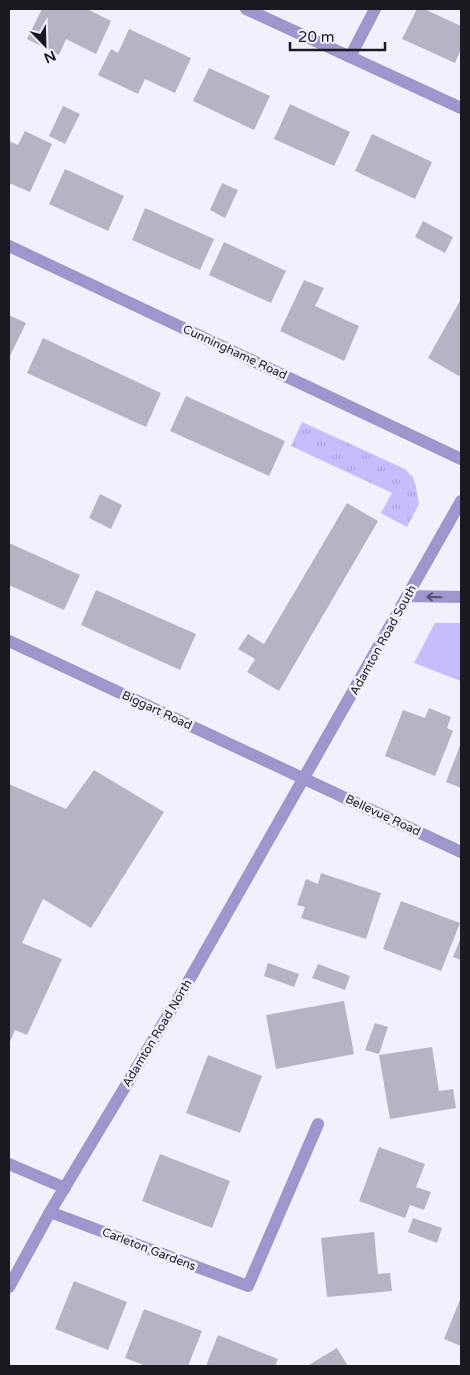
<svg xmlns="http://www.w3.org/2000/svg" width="470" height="1375" viewBox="0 0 470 1375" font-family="'Varela Round',sans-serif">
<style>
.grass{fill:url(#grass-tufts)}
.park{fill:#c4bdff}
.building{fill:#b5b4c5}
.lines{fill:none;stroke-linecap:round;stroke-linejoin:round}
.service{stroke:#9c97cc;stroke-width:12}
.minor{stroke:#9c97cc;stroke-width:12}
.tertiary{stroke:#9c97cc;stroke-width:12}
.oneway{stroke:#54526d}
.labels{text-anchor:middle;stroke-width:5;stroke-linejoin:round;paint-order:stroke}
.street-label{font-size:12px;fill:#19191f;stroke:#f1f0ff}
</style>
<defs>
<pattern id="grass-tufts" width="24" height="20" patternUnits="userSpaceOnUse" patternTransform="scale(1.25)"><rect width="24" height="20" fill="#c4bdff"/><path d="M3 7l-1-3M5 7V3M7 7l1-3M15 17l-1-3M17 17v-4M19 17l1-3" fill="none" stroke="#a8a2da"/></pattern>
</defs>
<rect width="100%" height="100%" fill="#f1f0ff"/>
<polygon class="grass" points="302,422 405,469 413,477 416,487 419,504 407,527 381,513 392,493 291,446"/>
<polygon class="park" points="435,623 461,623 461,681 414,663"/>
<g class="building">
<polygon points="42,9 87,9 111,21 96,54 66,39 59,55 27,39"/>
<polygon points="417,9 424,9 461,26 461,49 455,63 402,39"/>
<polygon points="129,29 191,58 175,93 145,79 138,94 98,75 111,49 118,53"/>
<polygon points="209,68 270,96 254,130 193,101"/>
<polygon points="290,104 350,132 334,166 274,139"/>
<polygon points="63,106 80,114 65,144 49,136"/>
<polygon points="25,131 52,144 30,192 9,183 9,141 18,145"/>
<polygon points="372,134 432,162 415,199 355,171"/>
<polygon points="65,169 124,196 108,231 49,204"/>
<polygon points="222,183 238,190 225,218 210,210"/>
<polygon points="145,208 214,239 200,270 132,240"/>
<polygon points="423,221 453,237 445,253 415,237"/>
<polygon points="224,242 286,271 271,303 209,275"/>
<polygon points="304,280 324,288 315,306 359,326 344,361 280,331"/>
<polygon points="461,299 461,372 459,376 428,358"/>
<polygon points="9,315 26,323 10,356 9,355"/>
<polygon points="43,338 161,393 146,427 27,373"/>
<polygon points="186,396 285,441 269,476 170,431"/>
<polygon points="100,494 122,505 111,529 89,518"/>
<polygon points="347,503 378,521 279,691 247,672 255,659 238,649 248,634 264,644"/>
<polygon points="9,543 80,575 64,610 9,585"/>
<polygon points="96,590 196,634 180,670 81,625"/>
<polygon points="429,708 451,717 447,728 453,731 435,776 385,756 403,710 425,718"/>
<polygon points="461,743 461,788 446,782"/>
<polygon points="94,770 164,812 91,928 43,899 22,943 62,959 27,1035 15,1030 9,1044 9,784 66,809"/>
<polygon points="321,873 381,893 366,939 301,918 305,907 297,905 306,879 318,884"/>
<polygon points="401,901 460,923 441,971 383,949"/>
<polygon points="461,937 461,960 453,957"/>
<polygon points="268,963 299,974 294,987 264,976"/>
<polygon points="318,964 350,976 345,990 312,978"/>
<polygon points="344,1001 354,1054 276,1069 266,1015"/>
<polygon points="375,1023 388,1027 379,1054 365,1050"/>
<polygon points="432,1047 439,1091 453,1089 456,1108 390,1119 379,1055"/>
<polygon points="208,1055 262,1076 240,1133 186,1113"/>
<polygon points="379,1147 425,1164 416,1187 431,1192 424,1210 410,1205 405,1218 359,1201"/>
<polygon points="160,1154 230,1181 212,1228 142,1201"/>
<polygon points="413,1218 442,1228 437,1243 408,1232"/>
<polygon points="374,1232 378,1274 390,1273 392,1291 327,1297 321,1238"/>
<polygon points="74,1281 127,1302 108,1350 55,1329"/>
<polygon points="461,1297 461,1346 444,1339"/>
<polygon points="144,1309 202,1331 188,1366 146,1366 125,1358"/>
<polygon points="218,1335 278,1359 275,1366 206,1366"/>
<polygon points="337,1348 348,1366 307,1366"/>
</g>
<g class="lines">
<g class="service">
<polyline points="407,596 461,597"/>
<polyline points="9,1164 65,1188"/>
</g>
<g class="minor">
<polyline points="246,9 461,108"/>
<polyline points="350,57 375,9"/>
<polyline points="9,246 461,459"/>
<polyline points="50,1212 248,1286 318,1124"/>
</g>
<g class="tertiary">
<polyline points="9,641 461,852"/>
<polyline points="9,1287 50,1212 188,982 461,501"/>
</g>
</g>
<defs><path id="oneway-shaft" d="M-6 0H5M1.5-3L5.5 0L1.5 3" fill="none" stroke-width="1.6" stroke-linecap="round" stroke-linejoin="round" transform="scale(1.25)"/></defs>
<use class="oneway" href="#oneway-shaft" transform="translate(434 597) rotate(-178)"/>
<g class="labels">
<g class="street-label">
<text transform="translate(235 352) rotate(25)" y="4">Cunninghame Road</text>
<text transform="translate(383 640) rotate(-61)" y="4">Adamton Road South</text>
<text transform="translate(157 710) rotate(25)" y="4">Biggart Road</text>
<text transform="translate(383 815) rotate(25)" y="4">Bellevue Road</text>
<text transform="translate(157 1033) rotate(-59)" y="4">Adamton Road North</text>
<text transform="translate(149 1249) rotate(21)" y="4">Carleton Gardens</text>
</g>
</g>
<rect width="470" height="1375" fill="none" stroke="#19191f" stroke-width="20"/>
<g transform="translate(45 45) rotate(157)" stroke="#f1f0ff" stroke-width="4" paint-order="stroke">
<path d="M0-4L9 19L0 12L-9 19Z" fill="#19191f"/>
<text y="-8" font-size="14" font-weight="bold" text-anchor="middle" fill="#19191f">N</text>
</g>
<path d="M290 42v8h95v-8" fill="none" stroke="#19191f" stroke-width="2.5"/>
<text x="298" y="42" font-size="15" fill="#19191f" stroke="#f1f0ff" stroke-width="4" paint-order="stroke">20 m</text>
</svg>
